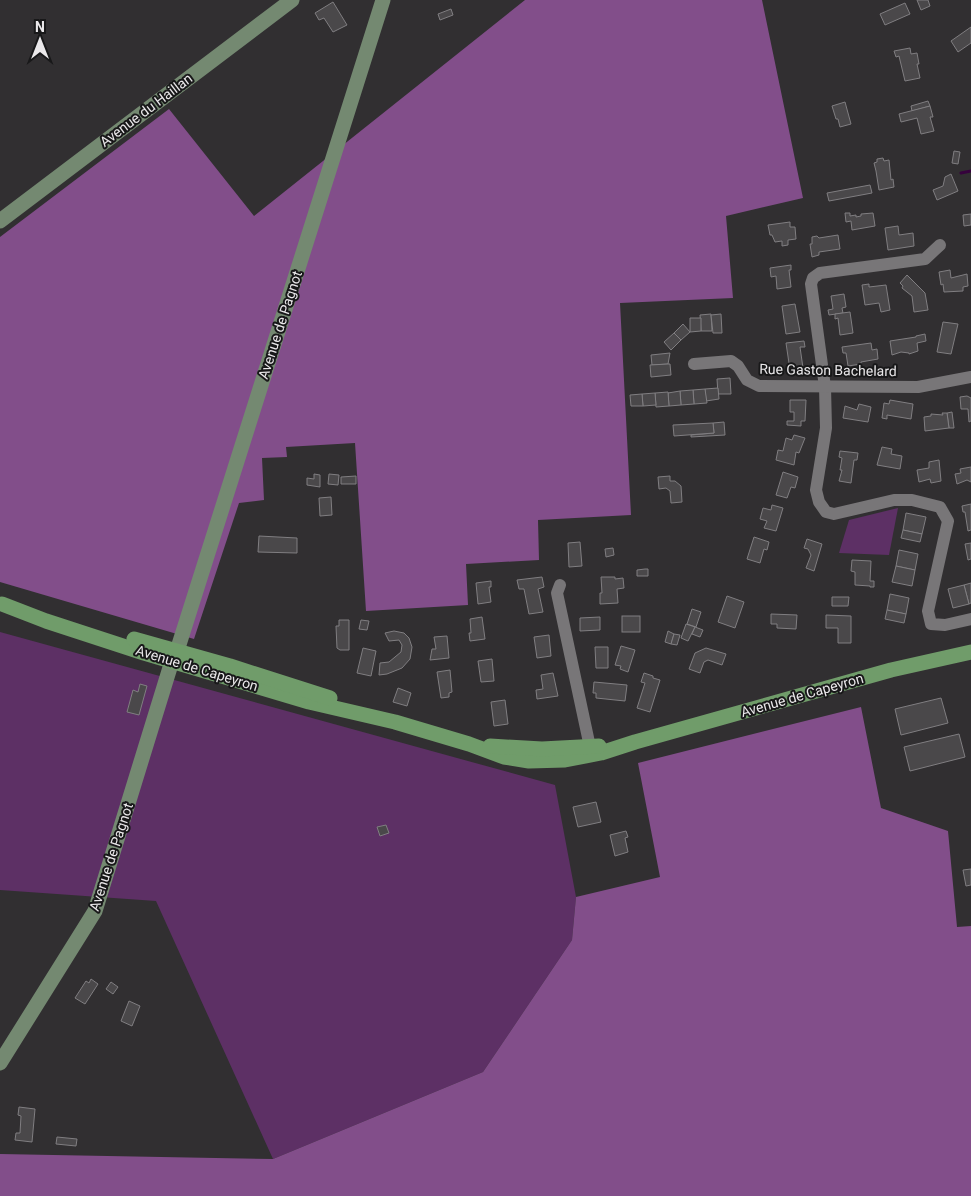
<svg xmlns="http://www.w3.org/2000/svg" width="971" height="1196" viewBox="0 0 971 1196" font-family="Roboto,sans-serif">
<style>
.green{fill:#5d3065}
.forest{fill:#824e8a}
.lines{fill:none;stroke-linecap:round;stroke-linejoin:round}
.stream{stroke:#36023d;stroke-width:3}
.building{fill:#4a484a;stroke:#807e81}
.street{stroke:#787678;stroke-width:12}
.secondary{stroke:#748971;stroke-width:15}
.primary{stroke:#709c6a;stroke-width:15}
.labels{text-anchor:middle;stroke-width:4;stroke-linejoin:round;paint-order:stroke}
.street-label{font-size:14px;fill:#eae8ea;stroke:#181819}
</style>
<rect width="100%" height="100%" fill="#312f31"/>
<g class="green">
<polygon points="898,508 889,555 839,553 849,520"/>
<polygon points="0,632 555,785 576,897 572,940 483,1072 273,1159 156,901 0,890"/>
</g>
<g class="forest">
<polygon points="525,0 762,0 803,198 726,216 733,298 620,303 631,515 538,520 539,560 466,564 468,605 366,611 355,443 286,447 287,457 262,458 264,500 239,503 194,639 0,582 0,237 169,109 254,216"/>
<polygon points="861,707 881,808 948,831 957,927 971,926 971,1196 0,1196 0,1154 273,1159 483,1072 572,940 576,897 660,877 638,763"/>
</g>
<g class="lines">
<polyline class="stream" points="961,173 971,171"/>
</g>
<g class="building">
<polygon points="917,0 928,0 930,6 921,10"/>
<polygon points="333,2 347,25 333,32 324,18 319,20 315,13"/>
<polygon points="905,3 910,14 885,25 880,14"/>
<polygon points="451,9 453,15 440,20 438,14"/>
<polygon points="971,27 971,43 958,52 951,41"/>
<polygon points="910,48 911,54 917,53 919,64 917,64 920,78 905,81 899,56 896,57 894,51"/>
<polygon points="928,101 930,106 912,111 911,106"/>
<polygon points="845,102 851,124 840,127 838,119 836,119 832,106"/>
<polygon points="930,106 933,117 930,117 934,131 921,134 917,118 901,122 899,114"/>
<polygon points="954,151 960,152 958,164 952,163"/>
<polygon points="883,158 884,161 889,160 891,180 893,179 894,187 879,190 876,171 874,163 877,162 877,159"/>
<polygon points="951,174 958,191 937,200 933,190 943,186 945,177"/>
<polygon points="870,185 872,193 829,201 827,193"/>
<polygon points="845,213 850,213 850,216 856,215 856,217 861,216 861,214 873,213 875,226 852,230 851,221 846,222"/>
<polygon points="971,214 971,225 964,226 963,215"/>
<polygon points="790,222 790,227 795,227 796,239 788,240 788,245 782,246 782,241 775,242 772,235 770,235 768,225"/>
<polygon points="898,226 899,235 913,233 914,246 888,250 885,228"/>
<polygon points="838,235 840,249 819,252 819,255 812,257 810,244 812,244 812,237 817,236 819,238"/>
<polygon points="791,265 791,270 789,270 791,287 777,289 776,276 771,277 770,268"/>
<polygon points="950,270 951,278 967,274 968,286 963,287 963,291 944,292 943,284 941,285 939,272"/>
<polygon points="907,275 925,293 928,310 914,312 912,296 902,288 903,286 900,283"/>
<polygon points="869,284 869,287 886,285 890,310 881,312 879,303 865,305 862,285"/>
<polygon points="844,294 846,307 842,308 843,313 829,315 828,310 833,309 831,296"/>
<polygon points="795,304 800,332 786,334 782,306"/>
<polygon points="850,312 853,333 840,335 838,318 835,319 835,314"/>
<polygon points="711,314 712,331 701,331 700,315"/>
<polygon points="721,314 722,333 713,333 711,315"/>
<polygon points="690,318 701,318 701,331 690,332"/>
<polygon points="943,322 958,324 951,354 937,352"/>
<polygon points="683,324 690,332 681,340 674,333"/>
<polygon points="674,333 681,340 671,350 664,342"/>
<polygon points="925,334 926,341 917,343 918,351 909,354 909,353 901,352 892,355 890,341 916,337 916,336"/>
<polygon points="804,341 805,347 800,347 803,368 790,370 786,343"/>
<polygon points="871,343 872,350 877,349 878,359 861,362 861,364 848,366 846,353 843,353 842,347"/>
<polygon points="670,353 668,364 652,365 651,355"/>
<polygon points="668,364 670,364 671,375 651,377 650,365"/>
<polygon points="730,378 731,394 718,394 717,379"/>
<polygon points="718,388 719,399 706,401 705,389"/>
<polygon points="705,389 707,403 694,404 693,390"/>
<polygon points="693,390 694,404 681,405 680,391"/>
<polygon points="680,391 681,405 669,406 668,393"/>
<polygon points="668,392 669,406 656,407 655,393"/>
<polygon points="655,393 656,405 643,406 642,394"/>
<polygon points="642,394 643,406 631,406 630,395"/>
<polygon points="967,396 971,398 971,421 969,422 968,409 961,409 960,397"/>
<polygon points="790,400 806,400 805,421 801,421 801,426 787,425 787,421 794,421 794,412 790,412"/>
<polygon points="890,400 913,404 911,419 887,415 887,419 882,418 884,403 889,404"/>
<polygon points="859,404 871,407 868,422 843,418 845,406 857,410"/>
<polygon points="952,412 954,428 949,428 947,413"/>
<polygon points="942,413 947,413 949,428 925,431 924,417 931,416 931,414 943,415"/>
<polygon points="724,422 725,435 691,437 691,435 714,433 713,423"/>
<polygon points="713,423 714,433 674,436 673,425"/>
<polygon points="794,435 805,438 799,453 796,452 794,465 776,460 778,450 783,451 786,438 792,440"/>
<polygon points="882,447 892,449 891,454 902,456 900,469 877,465"/>
<polygon points="840,451 858,453 857,460 854,460 851,483 839,481 842,470 840,470 842,458 839,457"/>
<polygon points="939,460 941,481 931,483 930,479 919,482 917,470 929,468 929,462"/>
<polygon points="971,467 971,482 967,480 957,484 955,474 961,473 960,469"/>
<polygon points="783,472 798,477 795,488 791,487 787,498 776,495"/>
<polygon points="314,474 320,475 320,487 307,485 307,478 314,479"/>
<polygon points="329,474 339,475 338,485 328,484"/>
<polygon points="356,476 356,484 341,484 341,477"/>
<polygon points="670,476 670,481 675,481 681,486 682,502 671,503 670,491 666,488 659,489 658,477"/>
<polygon points="331,497 332,515 320,516 319,498"/>
<polygon points="971,504 971,530 968,531 965,512 963,512 962,506"/>
<polygon points="772,505 783,508 776,531 764,528 767,521 760,519 763,508 771,510"/>
<polygon points="906,513 926,517 922,534 903,530"/>
<polygon points="903,530 922,534 920,542 901,538"/>
<polygon points="259,536 297,538 297,553 258,552"/>
<polygon points="754,537 769,542 767,550 764,549 760,563 747,559"/>
<polygon points="807,539 822,544 814,571 806,568 811,555 808,549 804,548"/>
<polygon points="580,542 582,566 569,567 568,543"/>
<polygon points="971,543 971,559 968,560 965,544"/>
<polygon points="613,548 614,555 606,557 605,549"/>
<polygon points="899,550 918,554 915,570 896,566"/>
<polygon points="852,560 871,561 870,581 874,581 874,587 870,587 870,586 855,585 855,572 851,571"/>
<polygon points="896,566 915,570 912,586 892,582"/>
<polygon points="645,569 648,569 648,576 637,576 637,570"/>
<polygon points="542,577 544,587 538,589 543,612 529,614 524,589 519,589 517,580"/>
<polygon points="601,577 615,577 615,579 623,578 624,588 617,589 618,603 600,604 600,593 602,593"/>
<polygon points="491,581 491,587 489,587 491,602 478,604 476,583"/>
<polygon points="971,583 971,603 969,604 964,585"/>
<polygon points="964,585 969,604 953,608 948,589"/>
<polygon points="890,594 909,598 906,614 887,610"/>
<polygon points="727,596 744,602 735,628 718,622"/>
<polygon points="832,597 849,597 848,606 832,606"/>
<polygon points="692,609 701,612 696,627 687,624"/>
<polygon points="887,610 906,614 904,623 885,619"/>
<polygon points="771,614 797,615 796,629 777,628 777,624 771,624"/>
<polygon points="826,615 851,616 851,643 838,643 838,628 826,628"/>
<rect x="622" y="616" width="18" height="16"/>
<polygon points="482,617 485,639 470,641 469,633 471,633 470,619"/>
<polygon points="600,617 600,630 580,631 580,618"/>
<polygon points="339,620 349,620 349,650 340,650 337,648 336,626 339,626"/>
<polygon points="361,620 369,621 367,630 359,629"/>
<polygon points="686,624 695,627 688,641 681,638"/>
<polygon points="695,627 703,630 700,637 692,634"/>
<polygon points="394,631 404,633 409,638 412,647 410,659 402,668 387,674 379,675 380,663 389,662 401,652 402,645 399,640 389,641 385,633"/>
<polygon points="668,631 674,634 671,644 665,642"/>
<polygon points="674,634 680,635 677,645 671,644"/>
<polygon points="549,635 551,656 537,658 534,637"/>
<polygon points="447,636 449,658 430,660 432,649 436,649 434,637"/>
<polygon points="621,646 635,650 628,672 620,669 621,666 615,665"/>
<polygon points="595,647 608,647 608,668 596,668"/>
<polygon points="363,648 376,651 371,676 357,673"/>
<polygon points="706,648 726,654 722,665 708,660 704,662 700,673 689,669 695,653"/>
<polygon points="492,659 494,681 481,682 478,661"/>
<polygon points="450,670 452,692 449,693 449,697 441,698 437,672"/>
<polygon points="553,673 558,696 537,699 536,690 543,689 541,675"/>
<polygon points="644,673 653,676 653,678 660,680 650,712 637,708 645,683 641,682"/>
<polygon points="594,682 627,685 625,701 596,698 596,693 593,693"/>
<polygon points="140,684 147,686 139,715 127,712 133,690 138,692"/>
<polygon points="398,688 411,693 407,706 393,702"/>
<polygon points="941,698 948,723 901,735 895,709"/>
<polygon points="505,700 508,724 494,726 491,702"/>
<polygon points="959,734 965,757 910,771 904,747"/>
<polygon points="596,802 601,822 578,827 573,807"/>
<polygon points="386,825 389,833 380,836 377,827"/>
<polygon points="626,831 628,837 625,838 628,852 615,856 610,835"/>
<polygon points="971,869 971,885 966,886 963,870"/>
<polygon points="91,979 98,984 85,1004 75,998 86,981 89,983"/>
<polygon points="111,982 118,987 113,994 106,989"/>
<polygon points="129,1001 140,1006 132,1026 121,1021"/>
<polygon points="19,1107 35,1109 32,1142 15,1140 16,1133 20,1133 21,1116 18,1115"/>
<polygon points="57,1137 77,1139 76,1146 56,1144"/>
</g>
<g class="lines">
<g class="street">
<polyline points="940,245 925,259 820,273 813,278 811,284 825,387 826,428 816,490 819,502 826,512 834,514 894,500 912,500 940,507 948,521 928,611 931,624 945,625 971,619"/>
<polyline points="694,364 731,361 738,366 747,380 759,386 918,387 971,377"/>
<polyline points="560,585 557,593 590,747"/>
</g>
<g class="secondary">
<polyline points="0,221 292,0"/>
<polyline points="177,651 383,0"/>
<polyline points="0,1063 95,911 172,661"/>
</g>
<g class="primary">
<polyline points="2,604 46,621 144,653 309,702 395,722 469,744 504,757 529,761 565,760 601,753 635,742 891,670 971,652"/>
<polyline points="134,639 230,666 330,698"/>
<polyline points="490,746 542,749 599,746"/>
</g>
</g>
<g class="labels">
<g class="street-label">
<text transform="translate(146 110) rotate(-37)" y="5">Avenue du Haillan</text>
<text transform="translate(280 325) rotate(-72)" y="5">Avenue de Pagnot</text>
<text transform="translate(828 370) rotate(1)" y="5">Rue Gaston Bachelard</text>
<text transform="translate(197 668) rotate(17)" y="5">Avenue de Capeyron</text>
<text transform="translate(802 695) rotate(-16)" y="5">Avenue de Capeyron</text>
<text transform="translate(111 857) rotate(-72)" y="5">Avenue de Pagnot</text>
</g>
</g>
<g transform="translate(40 40)" stroke="#181819" stroke-width="4" paint-order="stroke">
<path d="M0-4L9 19L0 12L-9 19Z" fill="#eae8ea"/>
<text y="-8" font-size="14" font-weight="bold" text-anchor="middle" fill="#eae8ea">N</text>
</g>
</svg>
